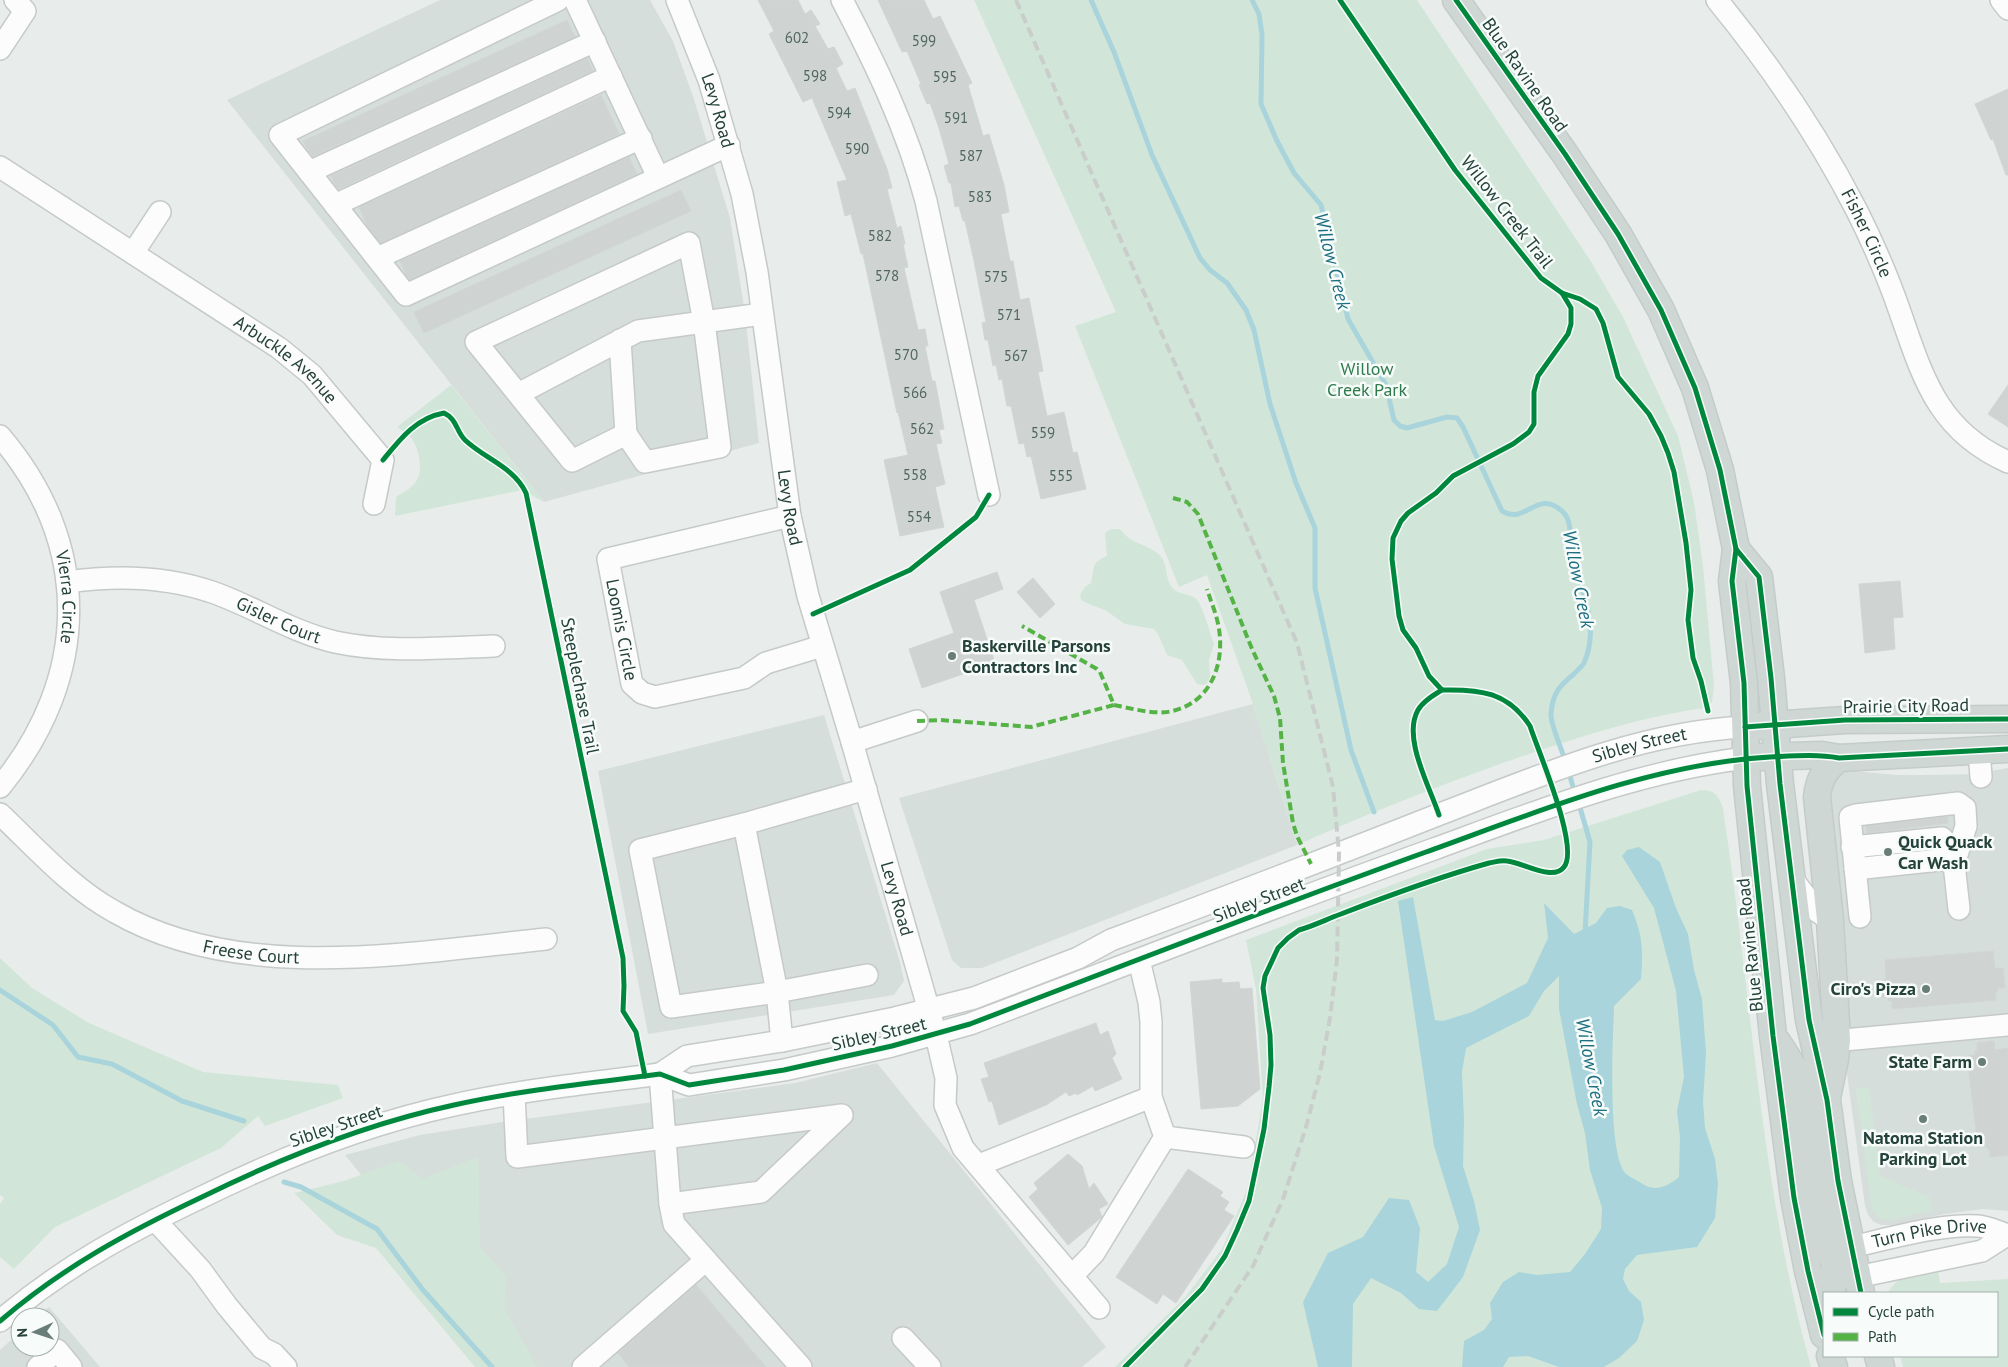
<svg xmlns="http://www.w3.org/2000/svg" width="2008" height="1367" viewBox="0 0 2008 1367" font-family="'PT Sans',sans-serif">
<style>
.built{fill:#d6dedb}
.green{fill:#d1e6d8}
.water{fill:#a9d4db}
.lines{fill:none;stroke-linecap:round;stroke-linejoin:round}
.stream{stroke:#a9d4db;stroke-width:5}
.building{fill:#cfd4d2;stroke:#d1d6d4}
.minor-casing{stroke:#c5cac8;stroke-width:24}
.major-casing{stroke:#c3ccc9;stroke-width:29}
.minor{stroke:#fcfcfc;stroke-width:21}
.major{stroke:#cfd7d5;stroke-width:26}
.rail{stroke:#c9cdcc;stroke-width:4;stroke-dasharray:10 5;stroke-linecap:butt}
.quiet{stroke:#55b346;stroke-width:4;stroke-dasharray:8 4;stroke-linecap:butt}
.cycleway-casing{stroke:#f7fbf9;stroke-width:8}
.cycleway{stroke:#00873e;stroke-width:5}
.poi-dot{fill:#697e78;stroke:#f7fbf9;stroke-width:2}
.labels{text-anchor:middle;stroke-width:5;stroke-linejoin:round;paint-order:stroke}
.number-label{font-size:15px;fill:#506761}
.street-label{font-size:18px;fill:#24423a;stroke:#f7fbf9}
.park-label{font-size:18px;fill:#2d7a4b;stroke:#f7fbf9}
.poi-label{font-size:18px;font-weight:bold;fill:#24423a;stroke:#f7fbf9;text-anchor:start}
.water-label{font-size:19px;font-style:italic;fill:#1c6f80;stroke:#f7fbf9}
</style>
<rect width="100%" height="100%" fill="#e8edeb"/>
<g class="built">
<polygon points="440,0 650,0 673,41 694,99 730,218 745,313 759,443 544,502 227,100"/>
<polygon points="1253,704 1297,845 982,968 961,968 952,960 899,798"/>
<polygon points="824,715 900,962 904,981 894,995 648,1034 598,771"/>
<polygon points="2008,768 2008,1211 1983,1209 1945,1214 1892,1225 1881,1225 1874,1222 1868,1215 1865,1206 1848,1081 1841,1024 1826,781 1843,770 1897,775 1929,775 1973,774"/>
<polygon points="877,1063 1106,1347 1082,1367 518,1367 345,1155 420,1135 502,1122 795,1083"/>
<polygon points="49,1307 100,1367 0,1367 0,1350 20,1332 20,1347 50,1347 50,1317 37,1317"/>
</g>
<g class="green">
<path d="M974 0H1417L1590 260 1623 317 1678 436 1694 502 1703 566 1714 686 1712 702 1706 708C1657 714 1609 728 1562 743 1472 772 1384 807 1297 845L1253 704 1207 575 1179 587 1075 326 1116 312Z"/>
<path d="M451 385 544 502 522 490 395 516 396 497C403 492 412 489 417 480 423 470 419 448 412 439 409 434 401 430 397 427Z"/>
<path d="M1111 529H1120C1130 543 1143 543 1156 552 1169 561 1164 574 1171 586 1177 595 1188 593 1195 598 1202 602 1210 634 1214 644L1209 660 1210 677 1207 683 1203 685 1197 684 1182 660 1167 655 1158 634 1154 629 1125 624 1105 610 1091 605 1081 600 1080 595 1085 587 1091 583C1095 568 1090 563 1107 556L1105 533Z"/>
<path d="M1701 790C1715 790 1720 797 1723 809 1752 996 1760 1185 1811 1367H1115L1187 1295 1222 1249 1248 1187 1263 1098 1256 989 1246 940 1487 849 1544 840Z"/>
<polygon points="0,958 32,988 89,1023 203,1072 338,1085 343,1098 265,1126 258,1116 221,1148 55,1227 14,1269 0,1257 0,1204 4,1198 0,1195"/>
<polygon points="1869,1088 1880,1176 1929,1197 1932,1210 1890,1220 1879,1218 1872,1209 1856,1089"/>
<polygon points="478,1157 480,1247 506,1276 504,1308 537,1367 475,1367 376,1248 337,1235 294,1193 344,1181 399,1161 423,1179"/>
<path d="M1938 1270 1940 1283 2008 1279V1367H1903L1900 1356H1997V1293H1888C1898 1273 1918 1274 1938 1270Z"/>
</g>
<path class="water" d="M1639 847 1660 862 1676 908 1688 934 1694 970 1702 999 1706 1053 1703 1102 1705 1128 1715 1159 1718 1184 1715 1218 1697 1247 1637 1255 1625 1269 1623 1279 1629 1291 1641 1302 1644 1320 1637 1341 1619 1358 1604 1367H1559L1528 1356 1509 1357 1503 1367H1462L1464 1341 1484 1330 1492 1319 1490 1303 1503 1282 1519 1272 1537 1275 1570 1272 1585 1254 1601 1229 1602 1208 1590 1170 1585 1133 1577 1104 1559 1009V976L1544 991 1529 1016 1466 1048 1462 1072 1464 1121 1463 1166 1474 1201 1480 1230 1463 1277 1437 1311 1419 1309 1401 1293 1371 1278 1353 1304 1352 1367H1318L1303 1302 1328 1253 1363 1237 1389 1198 1409 1200 1420 1228 1416 1272 1428 1282 1447 1264 1459 1227 1434 1146 1398 901 1413 897 1435 1020 1443 1021 1472 1012 1527 983 1548 938 1544 903 1574 934 1596 923 1607 908 1620 906 1632 910C1643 937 1643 949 1641 979L1614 1006C1613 1039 1607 1149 1625 1173 1629 1177 1637 1180 1641 1183 1655 1193 1668 1186 1679 1177L1680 1137 1677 1111 1684 1077 1676 991 1654 908 1622 856 1627 850Z"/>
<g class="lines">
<g class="stream">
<polyline points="1091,0 1114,52 1152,155 1200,258 1210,270 1227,283 1246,310 1254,330 1270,404 1296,483 1315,528 1315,588 1351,750 1374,812"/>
<path d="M1252 0 1259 14 1262 35 1261 104 1277 141 1294 173 1321 205 1348 319 1386 385 1394 420 1400 426 1407 428 1447 417 1457 418 1463 427 1502 511C1526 526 1537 487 1563 512 1572 521 1569 533 1571 545 1577 584 1602 623 1584 663 1582 667 1577 670 1574 674 1559 686 1552 694 1551 715 1551 725 1562 751 1566 762"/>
<polyline points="1568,770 1575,793"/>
<polyline points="1579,804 1590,842 1585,933"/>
<polyline points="0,990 53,1025 78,1057 112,1064 182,1101 244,1121"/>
<polyline points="284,1182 301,1187 377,1229 423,1290 492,1367"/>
</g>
</g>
<g class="building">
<polygon points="758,0 798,0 805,14 811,10 820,24 815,26 828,49 834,47 843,64 836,68 847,91 855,88 887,169 892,188 887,189 897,228 901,226 905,244 903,244 908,267 904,268 918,330 925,329 928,346 925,346 932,381 935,381 944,429 939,430 942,443 936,444 945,484 935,487 944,527 900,536 884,460 908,455 898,412 897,413 863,254 861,254 851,214 845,216 837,182 847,180 812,98 803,102 769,34 774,31"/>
<polygon points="878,0 924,0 933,19 940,16 972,83 968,85 983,136 989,134 1004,185 1009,212 1001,214 1010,261 1013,261 1020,300 1029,298 1043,371 1038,372 1047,416 1064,412 1073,453 1077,452 1086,489 1041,499 1031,456 1027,457 1024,443 1019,444 1011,406 1007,406 1002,379 999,380 996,365 993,366 988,340 985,340 982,323 986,322 974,261 965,221 963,221 959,206 955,207 951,183 949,183 944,166 949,164 939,128 930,103 927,104 919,85 921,84 907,51 902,52"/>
<polygon points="567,20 575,37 313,156 308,150 303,141"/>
<polygon points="587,58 593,71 339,189 336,186 331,176"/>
<polygon points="2008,89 2008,175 2006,175 1993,139 1991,140 1975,104"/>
<polygon points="601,95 619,134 381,243 368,227 359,207"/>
<polygon points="629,157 637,174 410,280 406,275 400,261"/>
<polygon points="681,190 691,211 424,333 414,312"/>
<polygon points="2008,385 2008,427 1988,414"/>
<polygon points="997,572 1003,589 974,600 995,663 922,688 909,649 954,633 940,592"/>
<polygon points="1033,578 1055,604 1040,618 1017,592"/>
<polygon points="1900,581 1903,617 1893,618 1895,649 1865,653 1859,584"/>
<polygon points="1948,817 1948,823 1867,833 1866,826"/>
<polygon points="1993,951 1995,968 2003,968 2005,988 1997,988 1998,992 1995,993 1996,1000 1892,1009 1892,1001 1888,1001 1888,997 1879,998 1878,981 1886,980 1885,960"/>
<polygon points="1222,979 1222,983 1239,982 1240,989 1252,988 1260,1089 1238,1106 1201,1109 1190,982"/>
<polygon points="1096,1023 1100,1035 1108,1031 1116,1054 1112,1058 1122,1079 1095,1091 1093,1086 1077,1095 1076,1093 1069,1096 1066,1092 1046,1105 999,1125 992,1101 989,1102 981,1079 989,1077 984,1063"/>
<polygon points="1994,1041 1995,1050 2008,1048 2008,1155 1990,1157 1989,1149 1987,1149 1987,1146 1978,1147 1967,1056 1975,1055 1975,1051 1977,1051 1977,1043"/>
<polygon points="1068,1154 1082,1166 1089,1189 1094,1183 1108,1204 1099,1209 1102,1217 1068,1245 1029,1197 1038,1189 1034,1183"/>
<polygon points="1188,1169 1223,1192 1220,1196 1229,1202 1224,1210 1234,1216 1176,1303 1163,1294 1157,1304 1116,1277"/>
<polygon points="696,1285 766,1367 629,1367 618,1353"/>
</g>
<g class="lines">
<defs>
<g id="minor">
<polyline points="558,0 280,135 406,295 729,145"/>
<polyline points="575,0 658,177"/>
<path id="s1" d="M677 0 709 80 742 194 757 272 790 516 808 596 852 742 936 1035 946 1078 945 1105 963 1148 1099 1308"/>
<path d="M842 0C876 65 907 129 926 201L989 495"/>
<path id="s2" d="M1717 0C1771 66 1818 135 1857 211 1873 243 1888 277 1900 312 1923 378 1938 431 2008 462"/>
<polyline points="2001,0 2008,9"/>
<polyline points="0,49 25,11 15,0"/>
<path id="s3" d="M0 167 279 348 312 375 383 460 374 504"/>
<polyline points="309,172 595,41"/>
<polyline points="335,205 611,76"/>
<polyline points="133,253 160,212"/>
<polyline points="377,258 641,138"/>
<polyline points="620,340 626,434"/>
<polyline points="518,394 476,342 689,243 704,322 720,447 645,462 626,434 572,461 518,394 638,331 762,314"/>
<path id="s4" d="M0 436C93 545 90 678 0 787"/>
<path id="s5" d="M790 516 608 559 632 684 642 693 655 697 744 678 766 663 822 646"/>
<path id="s6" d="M67 582C116 575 165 576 212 592 255 607 289 631 335 642 386 653 441 648 494 646"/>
<polyline points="852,742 917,721"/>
<polyline points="1979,750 1981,777"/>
<path id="s7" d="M0 814C36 848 71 888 115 912 240 984 408 953 546 939"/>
<polyline points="744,824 640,850 671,1007 777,992 867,975"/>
<polyline points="1852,847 1942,838 1947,844 1949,859"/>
<polyline points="1855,869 1949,859 1954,864"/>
<polyline points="1790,876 1818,912 1830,920"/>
<polyline points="1860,917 1850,817 1856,815 1958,803 1965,808 1966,826 1954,864 1959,909"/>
<polyline points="1139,960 1149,1002 1151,1022 1151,1097"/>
<polyline points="782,1041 777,992 744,824 866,789"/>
<polyline points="1822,1042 2008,1025"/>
<path id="s8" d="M660 1074 687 1056 782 1041 895 1018 974 998 1078 958 1111 940C1221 899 1331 857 1440 814 1539 776 1639 732 1745 727"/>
<polyline points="660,1074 670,1204 674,1224 801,1367"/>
<polyline points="514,1094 517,1157 842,1115 761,1192 670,1204"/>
<polyline points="1165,1137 1244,1147"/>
<polyline points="979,1165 1151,1097 1165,1137 1094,1253 1072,1276"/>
<polyline points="155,1220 200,1269 227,1306 262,1348 274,1354 286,1367"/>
<path id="s9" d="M1851 1247C1888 1239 1942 1223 1978 1226 1989 1227 1998 1232 2008 1235"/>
<polyline points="1857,1277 1982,1251 2007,1235"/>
<path d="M0 1321C63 1267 128 1232 202 1197 283 1157 366 1124 454 1105 517 1091 581 1084 645 1076L660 1074 689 1085 784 1070 892 1046 970 1024C1125 965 1278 905 1434 849 1535 812 1638 771 1746 758"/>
<polyline points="903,1338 930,1367"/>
<polyline points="38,1367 57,1350 71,1367"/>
<polyline points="583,1367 706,1260"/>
</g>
<g id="major">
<polyline points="1456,0 1565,154 1618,234 1661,310 1695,388 1720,470 1736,549 1732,581 1744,683 1747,786 1773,1036 1794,1198 1808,1271 1824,1335"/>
<polyline points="1736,549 1759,577 1771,678 1780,784 1809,1020 1827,1100 1838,1181 1861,1293"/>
<polyline points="1758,726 1845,720 2008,719"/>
<polyline points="1761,757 1822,755 1839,758 2008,749"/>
<path d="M1778 1043 1799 1076 1802 1083 1823 1233C1828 1252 1836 1274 1857 1277"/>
<path d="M1828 1093 1835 1059 1837 1040 1830 920 1817 797C1819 779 1825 769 1839 758"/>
<path d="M1832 1293C1831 1277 1833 1266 1842 1253"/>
<polyline points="1830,1356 1834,1367"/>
<polyline points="1878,1356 1881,1367"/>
</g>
</defs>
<use href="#minor" class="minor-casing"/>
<use href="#major" class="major-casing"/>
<use href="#minor" class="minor"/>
<use href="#major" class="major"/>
<polyline class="rail" points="1016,0 1297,643 1333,787 1339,853 1337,960 1330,1018 1320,1073 1306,1127 1283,1199 1253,1266 1185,1367"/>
<g class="quiet">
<polyline points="1173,498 1187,502 1198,514 1252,649 1274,696 1280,718 1283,763 1293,823 1297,836 1311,864"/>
<path d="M1114 705C1130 708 1150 714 1167 712 1208 706 1225 668 1219 629 1217 615 1211 602 1207 589"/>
<polyline points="917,721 940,720 1031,727 1114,705 1100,672 1097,669 1022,626"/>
</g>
<defs>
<g id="cycleway">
<polyline points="1456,0 1565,154 1618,234 1661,310 1695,388 1720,470 1736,549 1732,581 1744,683 1747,786 1773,1036 1794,1198 1808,1271 1824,1335"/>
<polyline points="1562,293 1580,299 1596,309 1603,323 1618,377 1649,414 1661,436 1668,453 1674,472 1686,543 1691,590 1688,620 1693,658 1701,681 1708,711"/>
<path d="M383 460C400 439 416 418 444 413 457 419 456 431 465 440 485 459 514 467 526 493L623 958 624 986 623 1011 636 1032 645 1076"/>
<polyline points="1736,549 1759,577 1771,678 1780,784 1809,1020 1827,1100 1838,1181 1861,1293"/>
<polyline points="813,614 910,570 976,517 989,495"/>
<polyline points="1745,727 1845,720 2008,719"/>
<path d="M1439 815C1430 787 1402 738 1418 710 1423 701 1434 695 1442 690"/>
<path d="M0 1321C63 1267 128 1232 202 1197 283 1157 366 1124 454 1105 517 1091 581 1084 645 1076L660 1074 689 1085 784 1070 892 1046 970 1024C1122 966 1273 907 1426 852 1537 812 1651 764 1770 757 1793 756 1816 754 1839 758L2008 749"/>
<path d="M1125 1367 1202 1289 1225 1256 1237 1230 1249 1201 1264 1129 1269 1087 1271 1065 1270 1035 1263 988 1265 976 1278 948 1288 938 1299 930C1314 926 1327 919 1341 914 1390 895 1439 877 1489 863 1495 862 1501 860 1507 861 1522 862 1553 882 1564 867 1580 847 1538 751 1530 726 1508 692 1480 689 1442 690L1429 676 1416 648 1403 630 1399 616 1392 559 1393 538 1401 521 1408 513 1436 493 1453 476 1513 444 1529 432 1534 424V392L1538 376 1568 334 1571 324V308L1562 293 1541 278 1455 170 1340 0"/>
</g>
</defs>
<use href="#cycleway" class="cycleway-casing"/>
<use href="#cycleway" class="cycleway"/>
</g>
<g class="poi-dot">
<circle cx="952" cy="656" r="5"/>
<circle cx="1888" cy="852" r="5"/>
<circle cx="1926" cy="989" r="5"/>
<circle cx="1982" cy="1062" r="5"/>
<circle cx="1923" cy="1119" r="5"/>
</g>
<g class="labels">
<g class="number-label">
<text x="797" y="43">602</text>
<text x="924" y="46">599</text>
<text x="815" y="81">598</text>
<text x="945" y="82">595</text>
<text x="839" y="118">594</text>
<text x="956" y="123">591</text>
<text x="857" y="154">590</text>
<text x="971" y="161">587</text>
<text x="980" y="202">583</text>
<text x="880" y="241">582</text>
<text x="887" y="281">578</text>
<text x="996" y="282">575</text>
<text x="1009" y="320">571</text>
<text x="906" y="360">570</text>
<text x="1016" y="361">567</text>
<text x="915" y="398">566</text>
<text x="922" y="434">562</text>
<text x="1043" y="438">559</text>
<text x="915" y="480">558</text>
<text x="1061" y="481">555</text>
<text x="919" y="522">554</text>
</g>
<g class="street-label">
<text transform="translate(1525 75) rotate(55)" y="6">Blue Ravine Road</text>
<text dy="6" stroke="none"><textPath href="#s1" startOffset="118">Levy Road</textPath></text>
<text transform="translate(1507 212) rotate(52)" y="6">Willow Creek Trail</text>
<text dy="6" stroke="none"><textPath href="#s2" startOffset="278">Fisher Circle</textPath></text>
<text dy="6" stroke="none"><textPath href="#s3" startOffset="345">Arbuckle Avenue</textPath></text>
<text dy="6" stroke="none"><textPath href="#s1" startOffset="522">Levy Road</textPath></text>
<text dy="6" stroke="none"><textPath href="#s4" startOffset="178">Vierra Circle</textPath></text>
<text dy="6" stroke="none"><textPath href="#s6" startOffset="219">Gisler Court</textPath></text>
<text dy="6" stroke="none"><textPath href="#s5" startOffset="259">Loomis Circle</textPath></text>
<text transform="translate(580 686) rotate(79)" y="6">Steeplechase Trail</text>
<text transform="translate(1906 706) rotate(-1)" y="6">Prairie City Road</text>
<text dy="6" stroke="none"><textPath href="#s8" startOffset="1038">Sibley Street</textPath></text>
<text dy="6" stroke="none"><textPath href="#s1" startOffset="928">Levy Road</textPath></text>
<text transform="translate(1259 900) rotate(-21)" y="6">Sibley Street</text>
<text transform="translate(1750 945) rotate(-96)" y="6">Blue Ravine Road</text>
<text dy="6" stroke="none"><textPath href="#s7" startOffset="295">Freese Court</textPath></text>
<text transform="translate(879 1034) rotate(-13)" y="6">Sibley Street</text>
<text transform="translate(336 1126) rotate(-19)" y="6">Sibley Street</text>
<text dy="6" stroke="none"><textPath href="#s9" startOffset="80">Turn Pike Drive</textPath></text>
</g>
<g class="park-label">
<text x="1367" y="375">Willow<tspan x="1367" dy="21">Creek Park</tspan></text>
</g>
<g class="poi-label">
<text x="962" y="652">Baskerville Parsons<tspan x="962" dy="21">Contractors Inc</tspan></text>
<text x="1898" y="848">Quick Quack<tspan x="1898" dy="21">Car Wash</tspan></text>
<text x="1916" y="995" text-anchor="end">Ciro's Pizza</text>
<text x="1972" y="1068" text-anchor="end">State Farm</text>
<text x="1923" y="1144" text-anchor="middle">Natoma Station<tspan x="1923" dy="21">Parking Lot</tspan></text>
</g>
<g class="water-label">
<text transform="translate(1333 261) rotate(76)" y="7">Willow Creek</text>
<text transform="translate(1579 579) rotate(79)" y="7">Willow Creek</text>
<text transform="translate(1592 1067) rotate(79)" y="7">Willow Creek</text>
</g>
</g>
<rect x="1823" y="1292" width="175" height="65" fill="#f7fbf9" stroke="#a3b1ad"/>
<rect x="1833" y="1308" width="25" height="8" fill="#00873e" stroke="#a3b1ad"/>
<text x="1868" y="1317" font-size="15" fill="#24423a">Cycle path</text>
<rect x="1833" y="1333" width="25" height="8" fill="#55b346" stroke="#a3b1ad"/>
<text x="1868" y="1342" font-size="15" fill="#24423a">Path</text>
<g transform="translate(35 1332) rotate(267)"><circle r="24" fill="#f7fbf9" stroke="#a3b1ad"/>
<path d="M0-4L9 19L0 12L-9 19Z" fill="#697e78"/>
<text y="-8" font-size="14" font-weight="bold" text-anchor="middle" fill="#24423a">N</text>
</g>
</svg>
